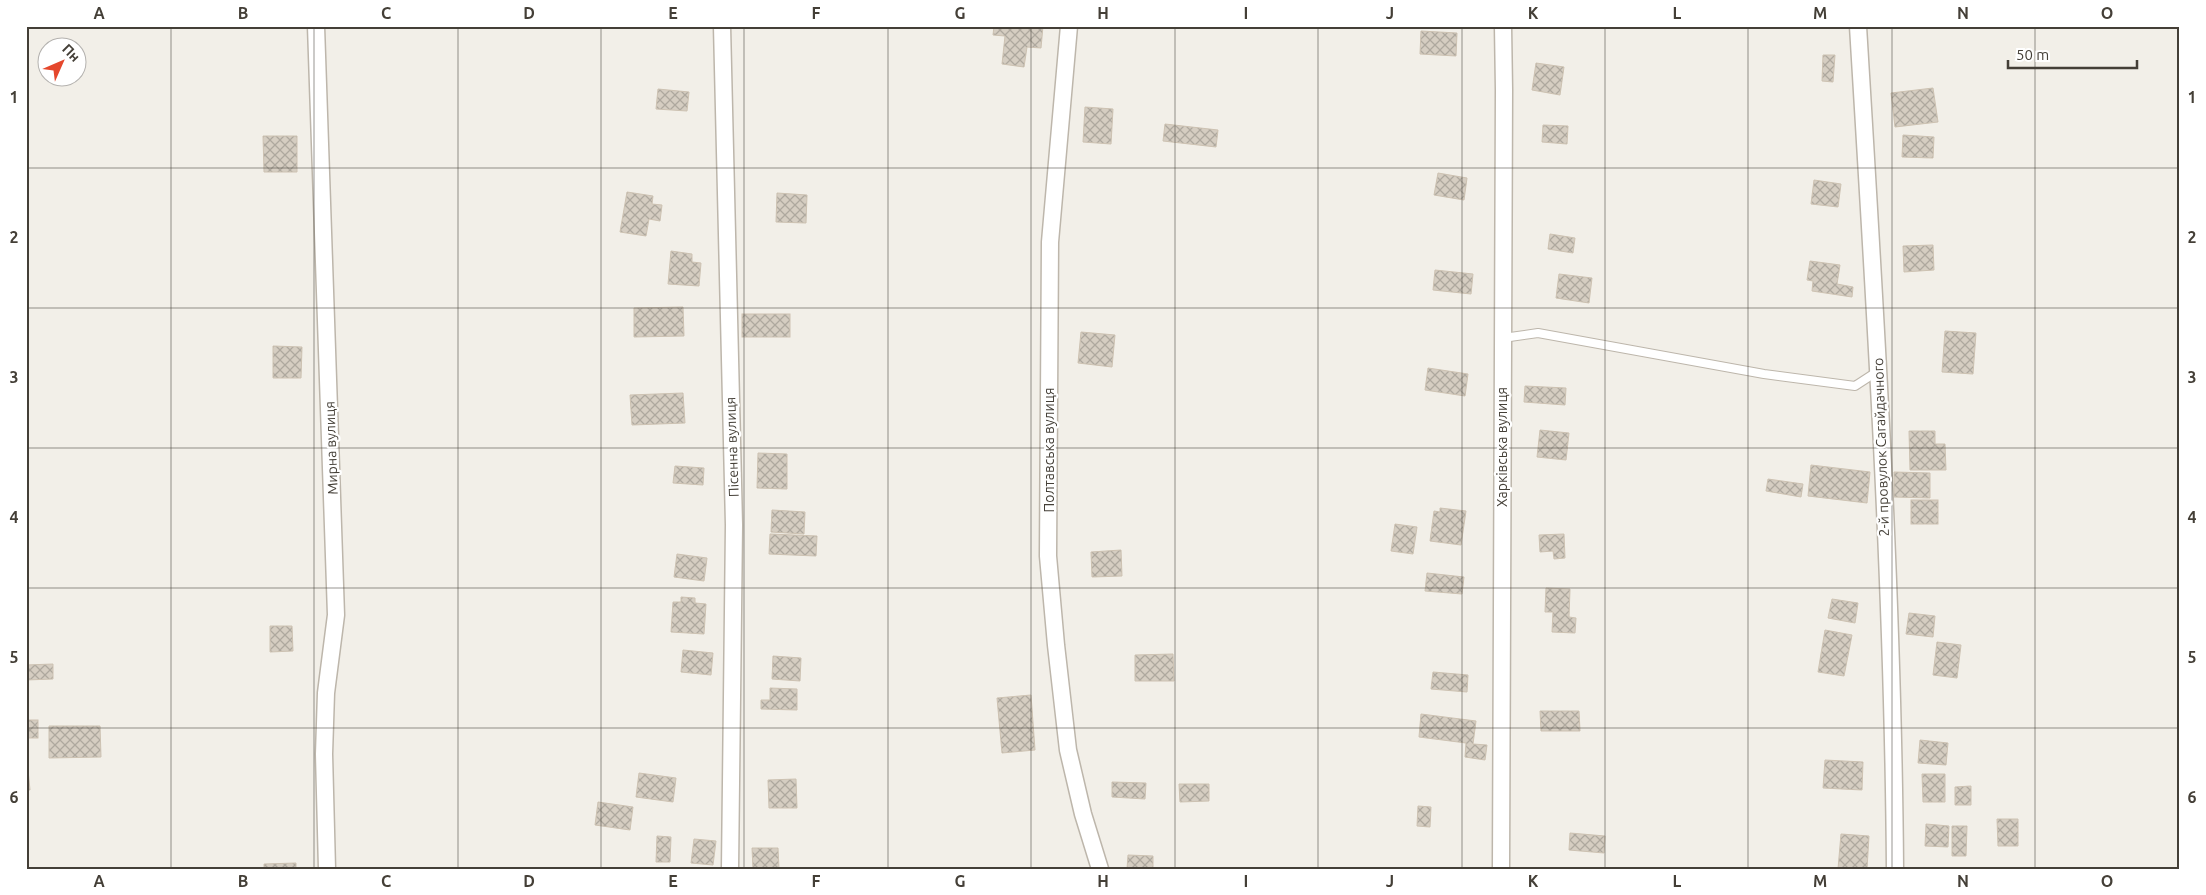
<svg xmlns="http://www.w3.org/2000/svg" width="2206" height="895" viewBox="0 0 2206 895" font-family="Ubuntu,sans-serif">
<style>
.building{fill:url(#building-cross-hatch);stroke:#cdc2b2}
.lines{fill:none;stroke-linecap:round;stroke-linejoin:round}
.lane-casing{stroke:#bdb6ab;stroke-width:10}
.street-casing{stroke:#bdb6ab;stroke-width:19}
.lane{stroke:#fff;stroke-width:8}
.street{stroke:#fff;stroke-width:16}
.grid{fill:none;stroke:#443f37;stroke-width:1;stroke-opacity:0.55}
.labels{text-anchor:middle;stroke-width:4.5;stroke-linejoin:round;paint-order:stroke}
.street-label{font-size:14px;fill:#443f37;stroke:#fff}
.neatline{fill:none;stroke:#443f37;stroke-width:2}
.grid-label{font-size:16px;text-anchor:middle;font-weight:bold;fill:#443f37}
</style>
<defs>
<pattern id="building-cross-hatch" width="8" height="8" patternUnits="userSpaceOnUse" patternTransform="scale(1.25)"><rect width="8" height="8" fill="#d5cdc1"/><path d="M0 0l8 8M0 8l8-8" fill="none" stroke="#aea89e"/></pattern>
</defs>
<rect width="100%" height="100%" fill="#f2efe8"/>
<g class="building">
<polygon points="994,26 1043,26 1041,48 1027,47 1024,67 1002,64 1005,36 993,35"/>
<polygon points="1421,31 1457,33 1456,56 1420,54"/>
<polygon points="1823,55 1835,55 1833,82 1822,81"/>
<polygon points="1536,63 1564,67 1560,95 1532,90"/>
<polygon points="1933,88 1938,122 1895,127 1891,93"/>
<polygon points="658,89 689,92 687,111 656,109"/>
<polygon points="1085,107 1113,109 1111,144 1083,142"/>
<polygon points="1165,124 1218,130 1216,147 1163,141"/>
<polygon points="1543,125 1568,126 1567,144 1542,142"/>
<polygon points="1903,135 1934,137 1933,158 1902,157"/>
<polygon points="263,136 297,136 297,172 264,172"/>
<polygon points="1438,173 1467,178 1464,200 1434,195"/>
<polygon points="1814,180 1841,184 1838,207 1811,204"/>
<polygon points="627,192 653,196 652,204 662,205 660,221 649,219 646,236 620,232"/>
<polygon points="777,193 807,195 806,223 776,222"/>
<polygon points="1550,234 1575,238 1573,253 1548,249"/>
<polygon points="1933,245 1934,270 1904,272 1903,246"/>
<polygon points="671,251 692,254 692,262 701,263 699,286 668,284"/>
<polygon points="1810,261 1840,265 1837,284 1853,287 1852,297 1812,291 1813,281 1807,280"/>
<polygon points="1435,270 1473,274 1471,294 1433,290"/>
<polygon points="1559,274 1592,278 1589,303 1556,298"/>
<polygon points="683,307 684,336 634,337 634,308"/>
<rect x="742" y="314" width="48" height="23"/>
<polygon points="1945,331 1976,333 1973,374 1942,372"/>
<polygon points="1081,332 1115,335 1112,367 1078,363"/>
<polygon points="273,346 302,347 301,378 273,378"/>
<polygon points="1428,368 1468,374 1465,396 1425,390"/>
<polygon points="1525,386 1566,388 1565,405 1524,402"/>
<polygon points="683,393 685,423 632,425 630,395"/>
<polygon points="1540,430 1569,433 1566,460 1537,457"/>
<polygon points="1909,431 1935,431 1935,444 1945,444 1946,470 1910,470"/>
<polygon points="758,453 787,454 787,489 757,488"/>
<polygon points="1811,465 1870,472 1867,503 1808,496"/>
<polygon points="675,466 704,468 703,485 673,483"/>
<polygon points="1894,472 1930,473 1930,498 1894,497"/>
<polygon points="1768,479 1803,484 1801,497 1766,491"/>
<rect x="1911" y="500" width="27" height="24"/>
<polygon points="1440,508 1466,511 1461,545 1430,541 1434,511 1440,512"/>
<polygon points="772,510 805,512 804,534 771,532"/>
<polygon points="1395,524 1417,527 1413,554 1391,551"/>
<polygon points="770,534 817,536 816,556 769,554"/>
<polygon points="1564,534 1565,558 1554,559 1553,551 1540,552 1539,535"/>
<polygon points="1121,550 1122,576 1092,577 1091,552"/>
<polygon points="677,554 707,558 704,581 674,577"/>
<polygon points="1427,573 1464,577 1462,594 1425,591"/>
<polygon points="1546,588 1570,589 1569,617 1576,618 1575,633 1552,632 1553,612 1545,612"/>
<polygon points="681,597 695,598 695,603 706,604 704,634 671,632 673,602 681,602"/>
<polygon points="1832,599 1858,603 1855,623 1828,618"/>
<polygon points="1909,613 1935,616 1933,637 1906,634"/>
<polygon points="270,626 292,626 293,651 270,652"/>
<polygon points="1825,630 1852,635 1844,676 1818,672"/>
<polygon points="1937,642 1961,645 1957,678 1933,675"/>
<polygon points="683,650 713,653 711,675 681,672"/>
<polygon points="1173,654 1174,681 1135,681 1135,655"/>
<polygon points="773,656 801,658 800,681 772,679"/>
<polygon points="53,664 53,679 26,680 26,665"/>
<polygon points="1433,672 1468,675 1467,692 1431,689"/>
<polygon points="770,688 797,689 797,710 761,709 761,700 770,700"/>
<polygon points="1031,695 1035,750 1002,753 997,698"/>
<polygon points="1540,711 1579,711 1580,731 1541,731"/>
<polygon points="1421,714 1476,721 1473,744 1487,745 1485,760 1465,757 1466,743 1419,737"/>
<rect x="26" y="720" width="12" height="18"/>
<polygon points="49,726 100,726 101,757 49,758"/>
<polygon points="1920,740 1948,743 1946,765 1918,763"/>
<polygon points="1825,760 1863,762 1862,790 1823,788"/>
<polygon points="26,770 28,770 30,790 26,790"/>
<polygon points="639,773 676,778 673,802 636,797"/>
<polygon points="1922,774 1945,774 1945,802 1923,802"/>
<polygon points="796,779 797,808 769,808 768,780"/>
<polygon points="1112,782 1146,783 1145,799 1112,797"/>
<polygon points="1179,784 1209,784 1209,801 1180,802"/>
<polygon points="1971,786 1971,805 1955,805 1955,787"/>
<polygon points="598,802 633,807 630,830 595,825"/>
<polygon points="1418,806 1431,807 1430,827 1417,826"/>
<polygon points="1997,819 2018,819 2018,846 1998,846"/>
<polygon points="1926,824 1949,826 1948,847 1925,846"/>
<polygon points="1952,826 1967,826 1966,856 1952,856"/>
<polygon points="1570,833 1605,836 1604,853 1569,850"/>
<polygon points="1841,834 1869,836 1867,869 1838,869"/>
<polygon points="657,836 671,837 670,862 656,862"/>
<polygon points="694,839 716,841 713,865 691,863"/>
<polygon points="752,848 778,848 779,869 753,869"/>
<polygon points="1128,855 1153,856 1153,869 1127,869"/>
<polygon points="296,863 296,869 264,869 264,864"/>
</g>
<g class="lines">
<defs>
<polyline id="lane" points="1503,338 1538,333 1764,374 1855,386 1878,371"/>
<g id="street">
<polyline points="316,26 336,615 326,693 324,754 327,869"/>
<polyline points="722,26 734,525 730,869"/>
<polyline points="1069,26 1050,242 1048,556 1056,645 1068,750 1083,814 1100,869"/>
<path d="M1858 26C1875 307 1893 588 1895 869"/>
<polyline points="1501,869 1504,90 1503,26"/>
</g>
</defs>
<use href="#lane" class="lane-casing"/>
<use href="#street" class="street-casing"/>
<use href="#lane" class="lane"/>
<use href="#street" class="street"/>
</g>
<path class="grid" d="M171 26V869M314 26V869M458 26V869M601 26V869M744 26V869M888 26V869M1031 26V869M1175 26V869M1318 26V869M1462 26V869M1605 26V869M1748 26V869M1892 26V869M2035 26V869M26 168H2180M26 308H2180M26 448H2180M26 588H2180M26 728H2180"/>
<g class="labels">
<g class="street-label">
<text transform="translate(732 447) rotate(-92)" y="5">Пісенна вулиця</text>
<text transform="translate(1502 447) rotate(-90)" y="5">Харківська вулиця</text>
<text transform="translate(1881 447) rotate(-92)" y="5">2-й провулок Сагайдачного</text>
<text transform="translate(331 448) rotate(-92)" y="5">Мирна вулиця</text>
<text transform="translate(1049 450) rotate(-90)" y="5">Полтавська вулиця</text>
</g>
</g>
<rect width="2206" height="895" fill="none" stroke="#ffffff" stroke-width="55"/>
<g transform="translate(62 62) rotate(45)"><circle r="24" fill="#ffffff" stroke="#b4b2af"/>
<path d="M0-4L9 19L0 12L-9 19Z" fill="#e5472c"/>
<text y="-8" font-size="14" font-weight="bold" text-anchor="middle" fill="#443f37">Пн</text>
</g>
<path d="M2008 60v8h129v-8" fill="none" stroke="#443f37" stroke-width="2.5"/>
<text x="2016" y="60" font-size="15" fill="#443f37" stroke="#ffffff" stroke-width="4" paint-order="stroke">50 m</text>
<rect x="28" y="28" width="2150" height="840" class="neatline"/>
<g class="grid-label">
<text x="99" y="19">A</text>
<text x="243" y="19">B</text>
<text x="386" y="19">C</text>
<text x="529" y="19">D</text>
<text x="673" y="19">E</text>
<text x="816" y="19">F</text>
<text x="960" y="19">G</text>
<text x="1103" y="19">H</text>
<text x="1246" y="19">I</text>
<text x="1390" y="19">J</text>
<text x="1533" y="19">K</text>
<text x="1677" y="19">L</text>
<text x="1820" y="19">M</text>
<text x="1963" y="19">N</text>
<text x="2107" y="19">O</text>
<text x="14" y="103">1</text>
<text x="2192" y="103">1</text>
<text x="14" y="243">2</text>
<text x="2192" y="243">2</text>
<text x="14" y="383">3</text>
<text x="2192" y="383">3</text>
<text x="14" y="523">4</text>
<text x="2192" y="523">4</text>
<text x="14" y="663">5</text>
<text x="2192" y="663">5</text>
<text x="14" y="803">6</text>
<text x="2192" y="803">6</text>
<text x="99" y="887">A</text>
<text x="243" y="887">B</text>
<text x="386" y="887">C</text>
<text x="529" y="887">D</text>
<text x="673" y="887">E</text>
<text x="816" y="887">F</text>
<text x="960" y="887">G</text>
<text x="1103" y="887">H</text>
<text x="1246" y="887">I</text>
<text x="1390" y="887">J</text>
<text x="1533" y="887">K</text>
<text x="1677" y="887">L</text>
<text x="1820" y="887">M</text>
<text x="1963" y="887">N</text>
<text x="2107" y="887">O</text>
</g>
</svg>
